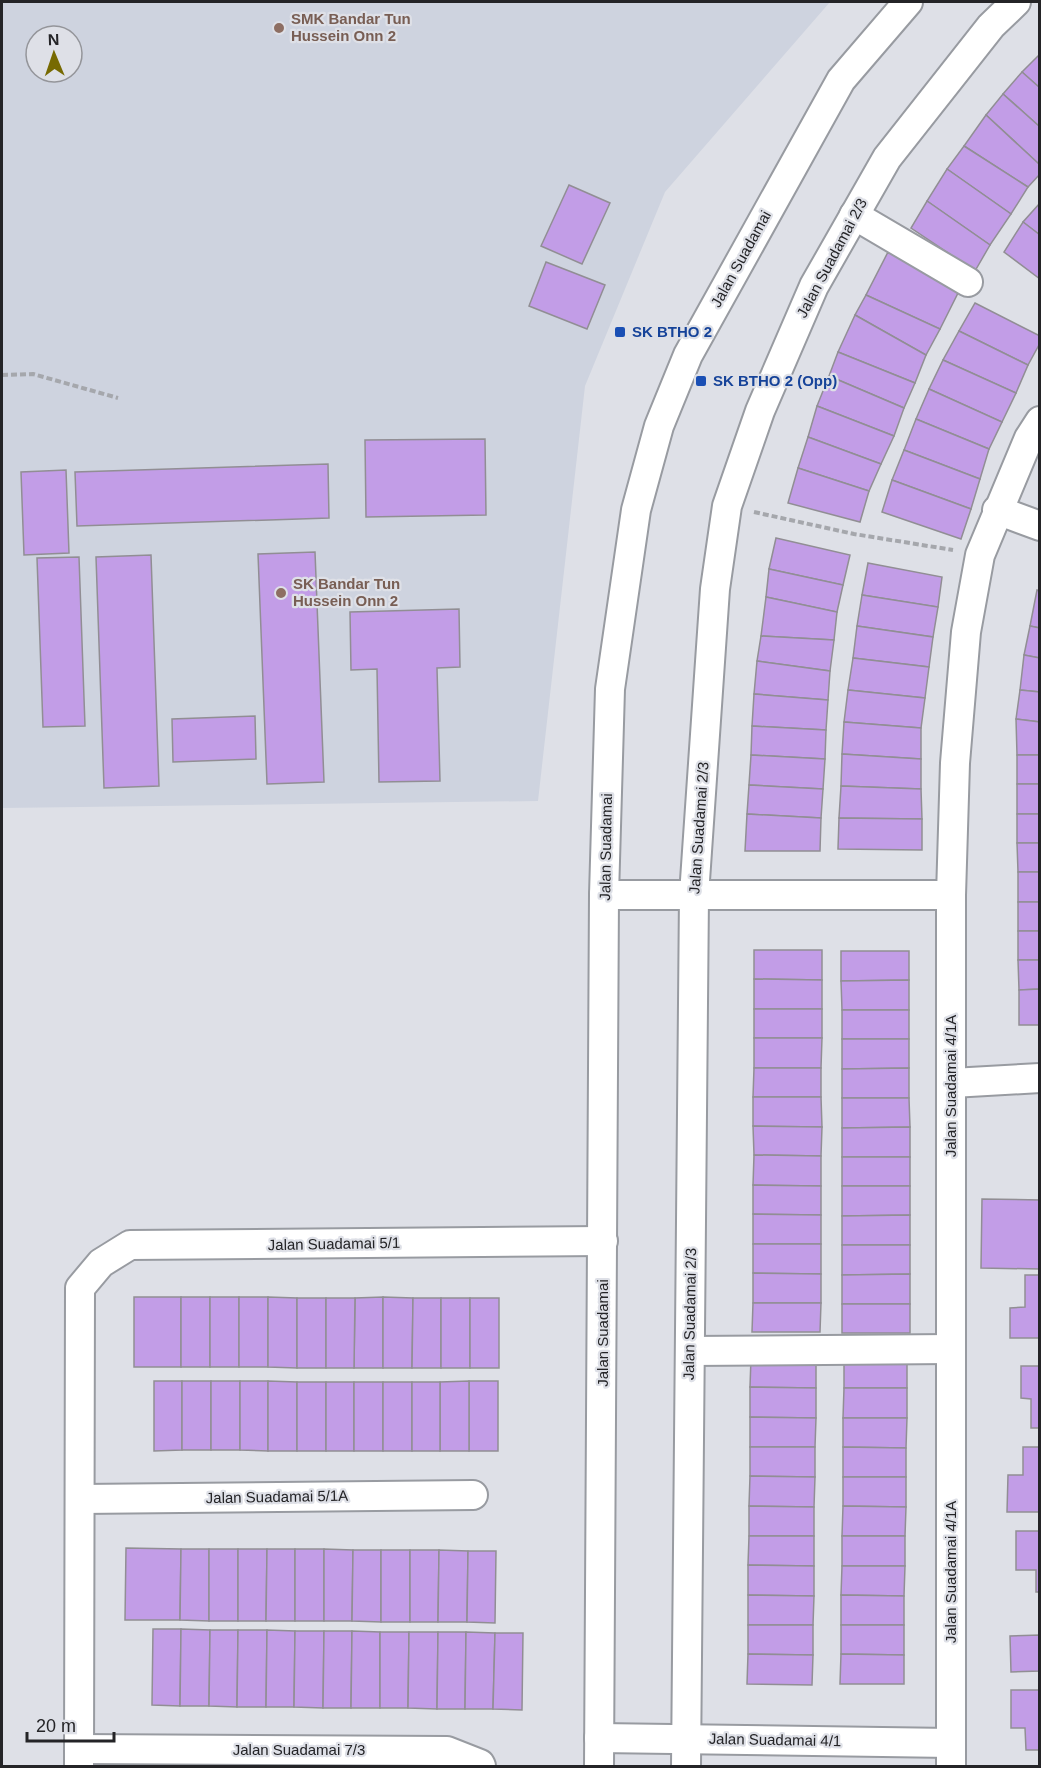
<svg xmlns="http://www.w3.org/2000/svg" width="1041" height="1768" viewBox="0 0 1041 1768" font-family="Arial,sans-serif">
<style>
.built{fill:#ced3df;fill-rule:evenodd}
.building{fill:#c29de7;stroke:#918e94;stroke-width:1.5}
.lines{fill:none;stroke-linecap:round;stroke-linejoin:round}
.minor-casing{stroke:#989ba1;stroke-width:32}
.path{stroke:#a5a7ac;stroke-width:4;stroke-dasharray:6 3;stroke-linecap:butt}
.minor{stroke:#fff;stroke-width:28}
.education-dot{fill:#8d6e63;stroke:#dee0e7;stroke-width:2}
.transit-dot{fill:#1a4fb4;stroke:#dee0e7;stroke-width:2}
.labels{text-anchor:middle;stroke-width:4.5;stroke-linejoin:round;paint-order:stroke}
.education-label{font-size:15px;font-weight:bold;fill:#785e54;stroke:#dee0e7;text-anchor:start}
.street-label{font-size:15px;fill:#242427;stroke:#dee0e7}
.transit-label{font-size:15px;font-weight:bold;fill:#164399;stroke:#dee0e7;text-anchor:start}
</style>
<rect width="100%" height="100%" fill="#dee0e7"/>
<path class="built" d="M2 2H830L665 192 585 386 538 801 2 808ZM36 36H72V72H36Z"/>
<g class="building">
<polygon points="1040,54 1040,88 1022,72"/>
<polygon points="1022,72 1040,88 1040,127 1003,94"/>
<polygon points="1003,94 1040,127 1040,165 986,115"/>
<polygon points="986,115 1040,165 1040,174 1028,187 964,146"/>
<polygon points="964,146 1028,187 1011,214 947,169"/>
<polygon points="947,169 1011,214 990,245 927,201"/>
<polygon points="569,185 610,203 582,264 541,246"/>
<polygon points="927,201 990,245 975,271 911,228"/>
<polygon points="1040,203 1040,235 1023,222"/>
<polygon points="1023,222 1040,235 1040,279 1004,252"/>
<polygon points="888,252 960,289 940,329 866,295"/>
<polygon points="546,262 605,285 587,329 529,306"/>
<polygon points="866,295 940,329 926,355 855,315"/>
<polygon points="975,303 1040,336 1040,343 1028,365 959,331"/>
<polygon points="855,315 926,355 915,383 838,352"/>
<polygon points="959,331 1028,365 1016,393 943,360"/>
<polygon points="838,352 915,383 904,408 829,376"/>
<polygon points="943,360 1016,393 1002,422 929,389"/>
<polygon points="829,376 904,408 894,436 817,406"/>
<polygon points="929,389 1002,422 989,449 916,419"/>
<polygon points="817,406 894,436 881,464 808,437"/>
<polygon points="916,419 989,449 980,479 904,450"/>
<polygon points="808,437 881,464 869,491 798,468"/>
<polygon points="485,439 486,515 366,517 365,440"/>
<polygon points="904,450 980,479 971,509 892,480"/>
<polygon points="328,464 329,518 77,526 75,472"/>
<polygon points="798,468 869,491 860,522 788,503"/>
<polygon points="66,470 69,553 24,555 21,472"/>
<polygon points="892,480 971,509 961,539 882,512"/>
<polygon points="776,538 850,555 843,585 769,569"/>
<polygon points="315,552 324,782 267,784 258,554"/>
<polygon points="151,555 159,786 104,788 96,557"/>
<polygon points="79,557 85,726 43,727 37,558"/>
<polygon points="868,563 942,577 938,607 862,595"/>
<polygon points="769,569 843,585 837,612 766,597"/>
<polygon points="1037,590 1040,591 1040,628 1030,626"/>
<polygon points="862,595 938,607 933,637 857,626"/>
<polygon points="766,597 837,612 834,640 761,636"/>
<polygon points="459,609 460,667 437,668 440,781 379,782 377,669 351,670 350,612"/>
<polygon points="857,626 933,637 929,667 853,658"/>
<polygon points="1030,626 1040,628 1040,658 1024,655"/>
<polygon points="761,636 834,640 830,671 757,661"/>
<polygon points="1024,655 1040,658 1040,692 1020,690"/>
<polygon points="853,658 929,667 925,698 848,690"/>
<polygon points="757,661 830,671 828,700 754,694"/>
<polygon points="848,690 925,698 921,728 844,722"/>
<polygon points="1020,690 1040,692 1040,722 1016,719"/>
<polygon points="754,694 828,700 826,730 752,726"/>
<polygon points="255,716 256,759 173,762 172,719"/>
<polygon points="1016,719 1040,722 1040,755 1017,755"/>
<polygon points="844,722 921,728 921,759 842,754"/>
<polygon points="752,726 826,730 825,759 751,755"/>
<polygon points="842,754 921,759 921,789 841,786"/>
<polygon points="751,755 825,759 823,789 749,785"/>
<rect x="1017" y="755" width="23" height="29"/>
<rect x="1017" y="784" width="23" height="30"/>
<polygon points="749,785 823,789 821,818 747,814"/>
<polygon points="841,786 921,789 922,819 839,818"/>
<polygon points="747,814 821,818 820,851 745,851"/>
<rect x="1017" y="814" width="23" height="29"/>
<polygon points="839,818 922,819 922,850 838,849"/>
<polygon points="1017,843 1040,843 1040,872 1018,872"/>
<rect x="1018" y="872" width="22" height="30"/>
<rect x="1018" y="902" width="22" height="29"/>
<rect x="1018" y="931" width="22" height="29"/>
<polygon points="754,950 822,950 822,980 754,979"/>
<polygon points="841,951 909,951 909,980 841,981"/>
<polygon points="1018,960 1040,960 1040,989 1019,990"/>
<polygon points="754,979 822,980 822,1009 754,1009"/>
<polygon points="909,980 909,1010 842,1010 841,981"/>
<polygon points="1040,989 1040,1025 1019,1025 1019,990"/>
<rect x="754" y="1009" width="68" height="29"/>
<rect x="842" y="1010" width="67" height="29"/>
<polygon points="754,1038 822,1038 821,1068 754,1068"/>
<polygon points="842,1039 909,1039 909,1068 842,1069"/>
<polygon points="754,1068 821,1068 821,1097 753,1097"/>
<polygon points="909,1068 909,1098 842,1098 842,1069"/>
<polygon points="753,1097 821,1097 822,1127 753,1126"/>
<polygon points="842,1098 909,1098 910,1127 842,1128"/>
<polygon points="753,1126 822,1127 821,1156 754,1155"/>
<polygon points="910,1127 910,1157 842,1157 842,1128"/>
<polygon points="754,1155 821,1156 821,1186 753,1185"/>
<rect x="842" y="1157" width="68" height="29"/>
<polygon points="753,1185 821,1186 821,1215 753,1214"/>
<polygon points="842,1186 910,1186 910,1215 842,1216"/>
<polygon points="982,1199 1040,1200 1040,1269 981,1268"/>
<polygon points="753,1214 821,1215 821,1244 753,1244"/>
<polygon points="910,1215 910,1245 842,1245 842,1216"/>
<polygon points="753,1244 821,1244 821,1274 753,1273"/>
<polygon points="842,1245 910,1245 910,1274 842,1275"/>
<polygon points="753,1273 821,1274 821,1303 753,1303"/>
<polygon points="910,1274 910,1304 842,1304 842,1275"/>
<polygon points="1025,1275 1040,1275 1040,1338 1010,1338 1010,1308 1025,1307"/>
<rect x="134" y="1297" width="47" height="70"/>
<rect x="181" y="1297" width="29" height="70"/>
<rect x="210" y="1297" width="29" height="70"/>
<rect x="239" y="1297" width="29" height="70"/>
<polygon points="268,1297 297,1298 297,1368 268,1367"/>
<polygon points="383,1297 383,1368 354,1368 355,1298"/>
<polygon points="383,1297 413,1298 412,1368 383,1368"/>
<rect x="297" y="1298" width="29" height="70"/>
<polygon points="326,1298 355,1298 354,1368 326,1368"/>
<polygon points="413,1298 441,1298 441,1368 412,1368"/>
<rect x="441" y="1298" width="29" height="70"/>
<rect x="470" y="1298" width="29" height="70"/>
<polygon points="753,1303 821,1303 820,1332 752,1332"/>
<rect x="842" y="1304" width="68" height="29"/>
<polygon points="751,1358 816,1358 816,1388 750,1387"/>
<polygon points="844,1358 907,1359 907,1388 844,1388"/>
<polygon points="1021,1366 1040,1366 1040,1428 1031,1428 1031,1399 1021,1398"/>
<polygon points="154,1381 182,1381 182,1450 154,1451"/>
<rect x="182" y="1381" width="29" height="69"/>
<rect x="211" y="1381" width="29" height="69"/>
<polygon points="240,1381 268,1381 268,1451 240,1450"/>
<polygon points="268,1381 297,1382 297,1451 268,1451"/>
<rect x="469" y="1381" width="29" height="70"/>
<polygon points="469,1381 469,1451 440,1451 440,1382"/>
<rect x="297" y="1382" width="29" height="69"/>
<rect x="326" y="1382" width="28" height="69"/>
<rect x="354" y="1382" width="29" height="69"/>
<rect x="383" y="1382" width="29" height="69"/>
<rect x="412" y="1382" width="28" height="69"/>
<polygon points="750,1387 816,1388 816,1418 750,1417"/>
<polygon points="844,1388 907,1388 907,1418 843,1418"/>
<polygon points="750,1417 816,1418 815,1447 750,1447"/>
<polygon points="843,1418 907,1418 906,1448 843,1447"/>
<polygon points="750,1447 815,1447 815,1477 750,1476"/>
<polygon points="843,1447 906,1448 906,1477 843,1477"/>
<polygon points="1023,1447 1040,1447 1040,1512 1007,1512 1008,1475 1023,1475"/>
<polygon points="750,1476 815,1477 814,1507 749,1506"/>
<polygon points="843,1477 906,1477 906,1507 843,1506"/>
<polygon points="749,1506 814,1507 814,1536 749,1536"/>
<polygon points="843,1506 906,1507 905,1536 842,1536"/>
<polygon points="1016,1531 1040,1531 1040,1592 1036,1592 1036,1570 1016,1570"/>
<polygon points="749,1536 814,1536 814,1566 748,1565"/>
<rect x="842" y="1536" width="63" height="30"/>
<polygon points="126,1548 181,1549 180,1620 125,1620"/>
<polygon points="181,1549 209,1549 209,1621 180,1620"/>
<rect x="209" y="1549" width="29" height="72"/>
<polygon points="238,1549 267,1549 266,1621 238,1621"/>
<polygon points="267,1549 295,1549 295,1621 266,1621"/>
<rect x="295" y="1549" width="29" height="72"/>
<polygon points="324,1549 353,1550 352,1621 324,1621"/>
<polygon points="353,1550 381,1550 381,1622 352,1621"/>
<rect x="381" y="1550" width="29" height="72"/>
<polygon points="410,1550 439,1550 438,1622 410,1622"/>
<polygon points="439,1550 468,1551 467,1622 438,1622"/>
<polygon points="468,1551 496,1551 495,1623 467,1622"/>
<polygon points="748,1565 814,1566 814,1596 748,1595"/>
<polygon points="842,1566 905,1566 904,1596 841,1595"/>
<polygon points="748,1595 814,1596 813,1625 748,1625"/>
<polygon points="841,1595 904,1596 904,1625 841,1625"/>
<polygon points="748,1625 813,1625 813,1655 748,1654"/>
<polygon points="841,1625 904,1625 904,1655 841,1654"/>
<polygon points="153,1629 181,1629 180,1706 152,1705"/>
<polygon points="181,1629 210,1630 209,1706 180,1706"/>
<polygon points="210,1630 238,1630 237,1707 209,1706"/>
<polygon points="238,1630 267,1630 266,1707 237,1707"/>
<polygon points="267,1630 295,1631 294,1707 266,1707"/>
<polygon points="295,1631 324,1631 323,1708 294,1707"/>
<polygon points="324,1631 352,1631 351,1708 323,1708"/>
<polygon points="352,1631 380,1632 380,1708 351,1708"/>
<polygon points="380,1632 409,1632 408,1708 380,1708"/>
<polygon points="409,1632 438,1632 437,1709 408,1708"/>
<polygon points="438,1632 466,1632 465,1709 437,1709"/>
<polygon points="466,1632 495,1633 493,1709 465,1709"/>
<polygon points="495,1633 523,1633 522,1710 493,1709"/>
<polygon points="1040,1635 1040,1671 1011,1672 1010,1636"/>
<polygon points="748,1654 813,1655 812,1685 747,1684"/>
<polygon points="841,1654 904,1655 904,1684 840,1684"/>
<polygon points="1011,1690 1040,1690 1040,1750 1026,1750 1025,1728 1011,1728"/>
</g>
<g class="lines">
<defs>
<g id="minor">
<polyline points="854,215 968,282"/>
<polyline points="997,510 1040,526"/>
<polyline points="604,895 951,895"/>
<polyline points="952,1083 1040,1078"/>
<polyline points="690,1351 951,1349"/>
<polyline points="81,1499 473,1495"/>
<polyline points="599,1738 951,1743"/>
<polyline points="79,1749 447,1751 480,1764 481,1766"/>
<polyline points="79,1766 80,1288 101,1263 130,1245 603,1241"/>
<polyline points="599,1766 604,895 610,689 636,510 659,426 688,355 841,80 908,2"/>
<polyline points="686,1766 694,895 715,589 727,506 760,411 814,286 887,158 991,26 1016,2"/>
<polyline points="951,1766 951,895 955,763 966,632 980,555 1029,438 1040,421"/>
</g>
</defs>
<use href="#minor" class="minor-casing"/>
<g class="path">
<polyline points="2,375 33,374 118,398"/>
<polyline points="754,512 854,534 953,550"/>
</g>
<use href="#minor" class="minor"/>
</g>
<g class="education-dot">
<circle cx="279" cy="28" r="6"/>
<circle cx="281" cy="593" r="6"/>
</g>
<g class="transit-dot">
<rect x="614" y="326" width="12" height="12" rx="3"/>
<rect x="695" y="375" width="12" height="12" rx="3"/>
</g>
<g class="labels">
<g class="education-label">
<text x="291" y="24">SMK Bandar Tun<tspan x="291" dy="17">Hussein Onn 2</tspan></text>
<text x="293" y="589">SK Bandar Tun<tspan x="293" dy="17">Hussein Onn 2</tspan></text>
</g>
<g class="street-label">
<text transform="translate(832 258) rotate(-62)" y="5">Jalan Suadamai 2/3</text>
<text transform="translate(741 259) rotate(-61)" y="5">Jalan Suadamai</text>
<text transform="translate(699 828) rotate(-86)" y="5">Jalan Suadamai 2/3</text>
<text transform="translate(606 847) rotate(-89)" y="5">Jalan Suadamai</text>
<text transform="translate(951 1086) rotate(-90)" y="5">Jalan Suadamai 4/1A</text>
<text transform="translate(334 1244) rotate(-1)" y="5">Jalan Suadamai 5/1</text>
<text transform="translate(690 1314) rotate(-89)" y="5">Jalan Suadamai 2/3</text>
<text transform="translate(603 1333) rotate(-90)" y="5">Jalan Suadamai</text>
<text transform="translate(277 1497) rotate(-1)" y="5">Jalan Suadamai 5/1A</text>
<text transform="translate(951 1572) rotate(-90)" y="5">Jalan Suadamai 4/1A</text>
<text transform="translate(775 1740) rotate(1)" y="5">Jalan Suadamai 4/1</text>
<text x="299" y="1755">Jalan Suadamai 7/3</text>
</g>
<g class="transit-label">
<text x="632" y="337">SK BTHO 2</text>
<text x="713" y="386">SK BTHO 2 (Opp)</text>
</g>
</g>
<rect width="1041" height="1768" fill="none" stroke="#242427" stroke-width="6"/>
<g transform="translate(54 54) rotate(358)"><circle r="28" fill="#dee0e7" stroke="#94959a" stroke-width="1.5"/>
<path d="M0-4.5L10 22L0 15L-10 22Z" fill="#776a02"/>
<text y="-9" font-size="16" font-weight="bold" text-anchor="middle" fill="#242427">N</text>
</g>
<path d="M27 1732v9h87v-9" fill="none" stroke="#242427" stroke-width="3"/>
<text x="36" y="1732" font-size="18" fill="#242427" stroke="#dee0e7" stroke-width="4.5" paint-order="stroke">20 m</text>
</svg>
